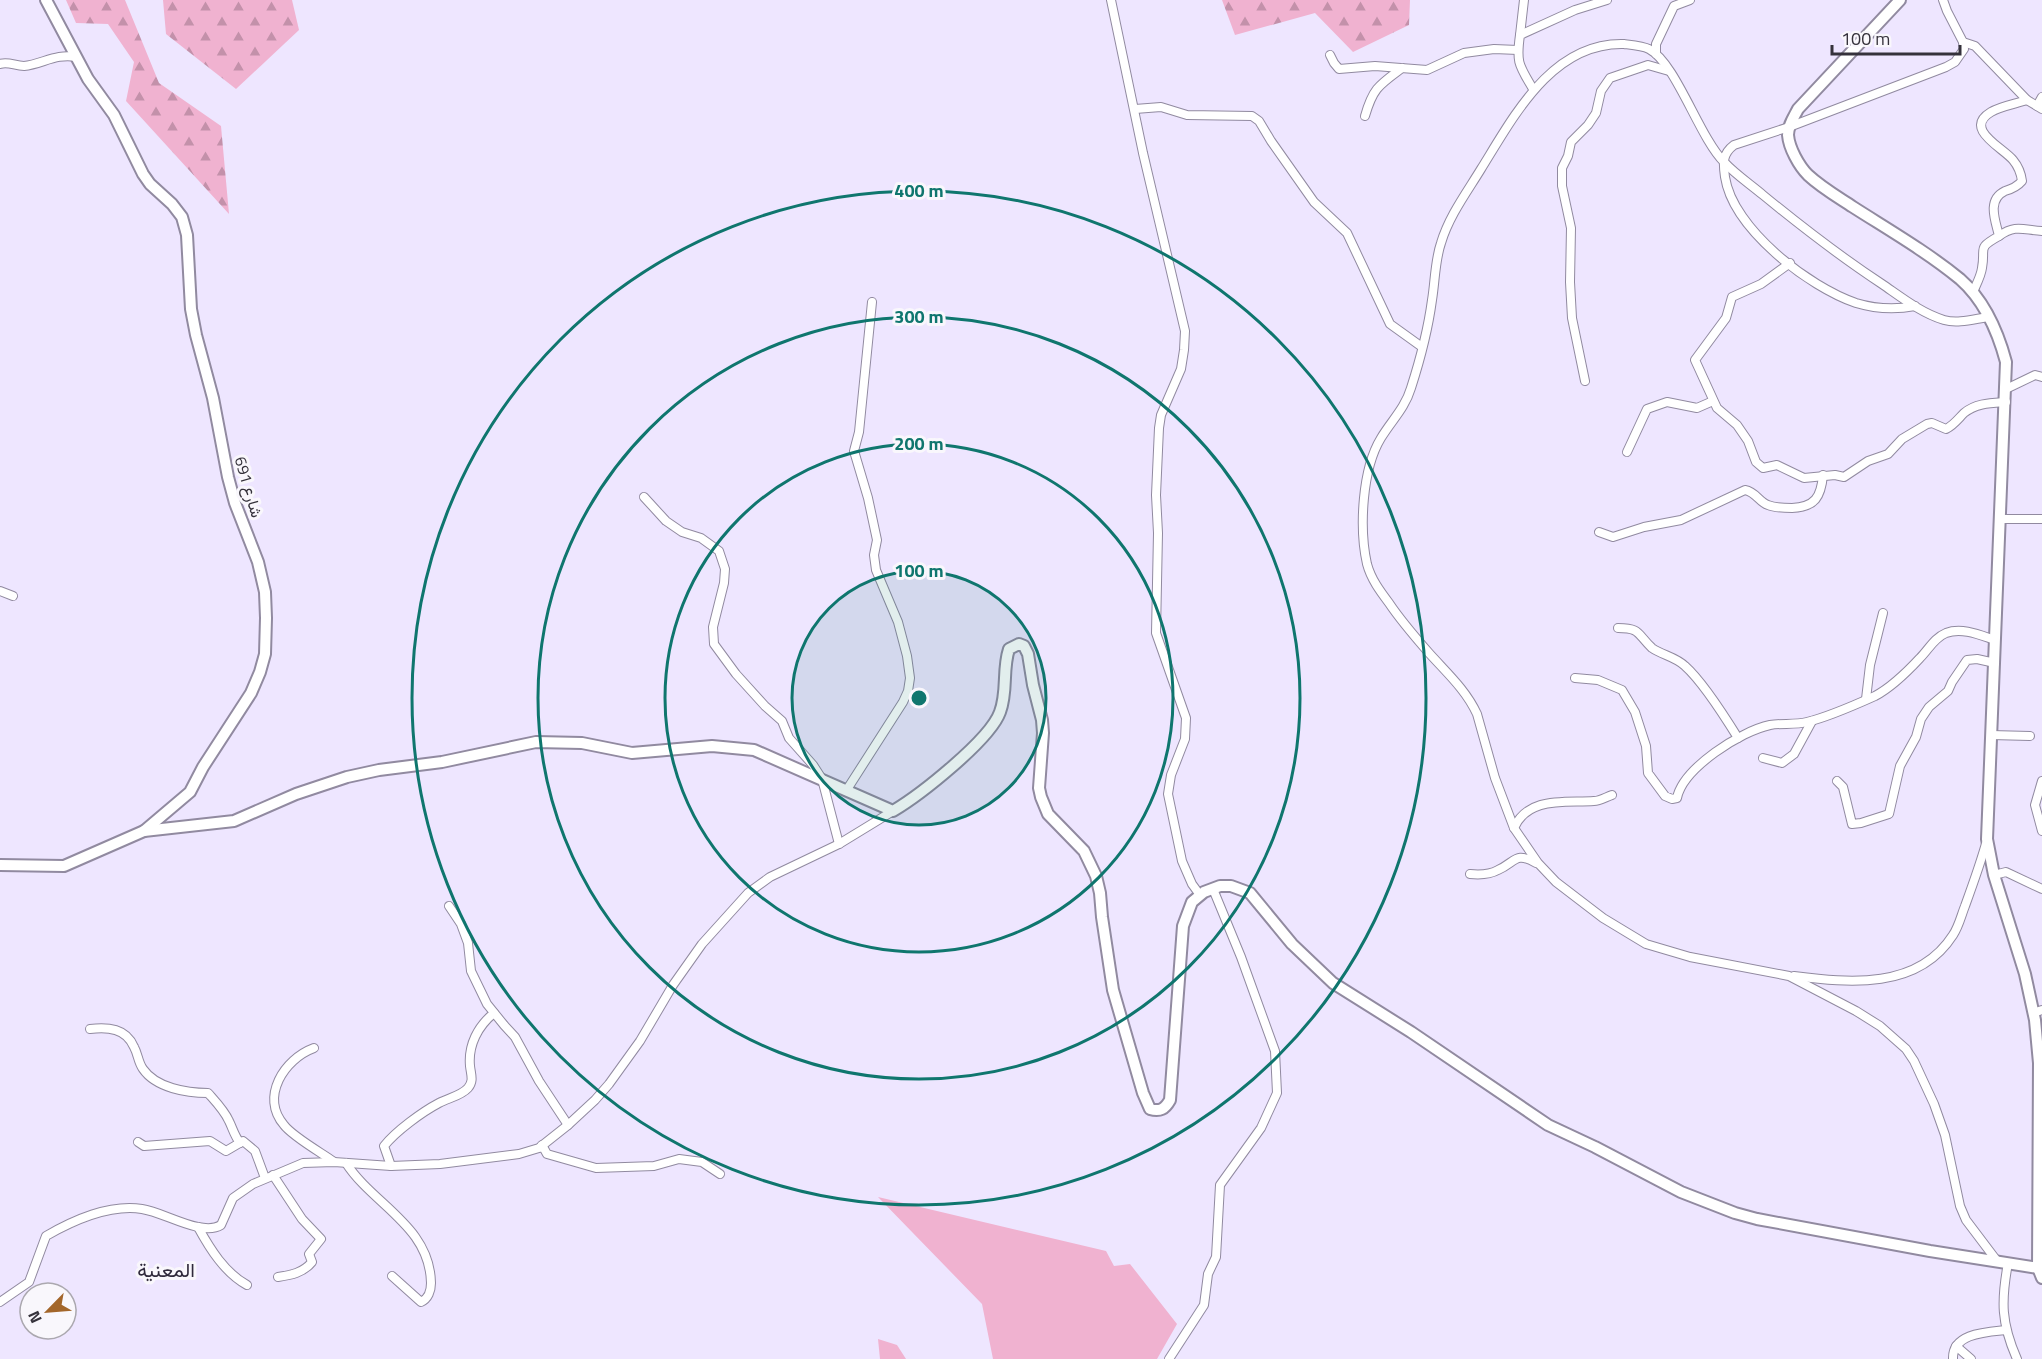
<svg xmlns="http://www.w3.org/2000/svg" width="2042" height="1359" viewBox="0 0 2042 1359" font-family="'Titillium Web',Vazirmatn,sans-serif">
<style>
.grass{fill:#f0b2d0}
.forest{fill:url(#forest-firs)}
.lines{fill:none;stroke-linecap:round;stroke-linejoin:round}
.street-casing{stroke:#918aa0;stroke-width:10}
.secondary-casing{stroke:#918aa0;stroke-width:14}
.street{stroke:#fff;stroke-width:8}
.secondary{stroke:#fff;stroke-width:10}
.ring{fill:none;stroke:#0f766e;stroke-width:3}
.labels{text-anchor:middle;stroke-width:6;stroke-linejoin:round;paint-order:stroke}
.street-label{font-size:16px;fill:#35323b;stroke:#f9f7fc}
.quarter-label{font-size:20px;fill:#2f293b;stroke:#f9f7fc}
.centre{fill:#0f766e;stroke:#f9f7fc;stroke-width:3}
.ring-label{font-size:18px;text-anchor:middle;font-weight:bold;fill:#0f766e;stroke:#f9f7fc;stroke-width:6;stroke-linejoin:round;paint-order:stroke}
</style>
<defs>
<pattern id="forest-firs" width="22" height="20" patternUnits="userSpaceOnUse" patternTransform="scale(1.5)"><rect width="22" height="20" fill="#f0b2d0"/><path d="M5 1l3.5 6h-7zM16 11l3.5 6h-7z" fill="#c391aa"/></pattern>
</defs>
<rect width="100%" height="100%" fill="#eee6ff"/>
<g class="grass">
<polygon points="878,1197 1106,1251 1114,1266 1130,1264 1177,1324 1157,1359 993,1359 982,1304"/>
<polygon points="878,1339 897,1345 906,1359 880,1359"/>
</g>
<g class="forest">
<polygon points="66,0 125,0 159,83 221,126 229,214 126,101 134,62 108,24 76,23"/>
<polygon points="163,0 292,0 299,30 236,89 166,34"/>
<polygon points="1222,0 1410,0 1409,25 1353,52 1315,13 1235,35"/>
</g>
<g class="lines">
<defs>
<g id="street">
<polyline points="1111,0 1143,153 1185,331 1184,350 1181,369 1161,415 1159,428 1156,495 1158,533 1156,633 1186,718 1185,739 1171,775 1168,794 1182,861 1192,884 1200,895"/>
<polyline points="1943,0 1947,11 1963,42 1975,46 2027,100 2042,109"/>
<polyline points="1520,35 1524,0"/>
<polyline points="1656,54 1656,44 1674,6 1690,0"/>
<polyline points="1330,55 1334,63 1339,69 1375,66 1427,70 1464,53 1494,49 1518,50"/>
<path d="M0 64C8 61 15 66 24 66 42 64 57 53 76 57"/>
<path d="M1533 89C1519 65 1516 63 1520 35L1575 10 1607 0"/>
<polyline points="2037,106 2042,97"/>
<polyline points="1135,109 1161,107 1187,115 1252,116 1259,121 1271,141 1314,202 1347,233 1390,324 1422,347"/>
<path d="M1365 116C1373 88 1379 85 1402 68"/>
<path d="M1999 236C2016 224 2023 230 2042 231"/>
<path d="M1790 263 1761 284 1732 297 1726 318 1695 360 1717 408 1737 425 1748 441 1756 462 1763 468 1777 465 1804 478 1835 475 1844 477 1868 461 1888 454 1902 439 1927 424 1932 423 1946 429C1954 425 1958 419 1964 413 1976 403 1991 403 2006 402"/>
<path d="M1973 292C1976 285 1981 276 1982 268 1986 247 1976 249 1999 236 1996 222 1986 200 2005 191 2012 189 2017 187 2022 181 2021 173 2018 166 2013 160 2002 147 1963 129 1991 112 2001 106 2015 104 2027 100"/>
<path d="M1915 306C1895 310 1876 309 1856 303 1809 287 1733 229 1725 177 1723 163 1722 154 1734 145L1789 127 1946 67 1955 62 1964 49 1963 42"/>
<path d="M1988 317C1974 319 1958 324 1944 320 1921 313 1901 297 1882 284 1841 257 1802 227 1763 195 1750 184 1735 174 1724 162 1699 137 1676 63 1649 49 1643 46 1632 45 1624 44 1552 42 1514 116 1481 169 1467 192 1449 216 1441 243 1435 260 1435 282 1432 300 1428 330 1420 360 1411 388 1405 408 1392 420 1381 438 1362 469 1359 528 1367 564 1371 579 1380 591 1389 603 1401 621 1415 637 1429 653 1447 673 1466 690 1477 714L1495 778 1514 828 1538 863 1556 882 1603 918 1646 944 1690 957 1789 976 1856 1011 1880 1026 1906 1049 1914 1061 1934 1104 1945 1135 1960 1206 1966 1220 1997 1261"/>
<polyline points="1585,381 1572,318 1570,282 1571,228 1562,186 1562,168 1568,156 1571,142 1588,125 1596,113 1601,91 1610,78 1648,65 1669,71"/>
<polyline points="2006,389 2035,375 2042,377"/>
<polyline points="1627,452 1647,409 1667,402 1697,408 1713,401"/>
<polyline points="644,497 666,521 682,532 701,538 719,551 725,569 724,583 713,627 714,644 736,674 765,706 782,721 789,738 813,765 822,779 839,844"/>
<polyline points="2000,519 2042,519"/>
<path d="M1599 532 1613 537 1644 527 1681 520 1745 490C1756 492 1759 502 1768 505 1775 508 1784 508 1792 508 1815 507 1821 497 1823 475"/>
<polyline points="0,591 13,596"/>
<path d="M1618 628C1641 628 1637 634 1652 648 1662 655 1676 657 1685 666 1703 682 1725 717 1738 738"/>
<path d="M1575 678 1598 680 1622 690 1635 712 1646 746 1648 773 1665 796 1672 799 1677 798C1683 768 1741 731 1770 725 1782 723 1795 725 1807 722 1828 717 1855 705 1875 696 1892 687 1907 672 1920 658 1929 649 1934 638 1946 633 1962 627 1980 635 1995 640"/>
<polyline points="1866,699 1870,665 1883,613"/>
<polyline points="1991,735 2030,736"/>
<polyline points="1763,758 1782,763 1794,754 1812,721"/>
<polyline points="1837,781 1843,787 1852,824 1861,823 1889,814 1900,766 1916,737 1921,719 1929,707 1948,691 1952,682 1967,660 1977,659 1995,663"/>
<polyline points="2042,781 2035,805 2042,831"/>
<polyline points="846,791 903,702 908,691 910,678 907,656 898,622 876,570 874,555 877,540 868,498 854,451 859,432 872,302"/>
<path d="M1514 828C1528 796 1565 803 1594 801 1600 801 1606 797 1612 795"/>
<path d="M1470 874C1480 875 1489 875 1498 870 1516 862 1515 851 1536 863"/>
<polyline points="1994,875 2006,872 2042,889"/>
<polyline points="449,906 461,924 468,943 471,971 487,1004 504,1025 515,1037 539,1081 568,1125"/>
<path d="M1794 976C1849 983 1918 990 1953 935 1959 926 1961 916 1965 906 1973 884 1981 862 1987 840"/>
<polyline points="2033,1013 2042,1010"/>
<path d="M90 1029C108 1027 126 1028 134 1047 138 1054 138 1062 143 1069 156 1088 187 1093 208 1093 215 1101 224 1110 229 1121 233 1129 234 1135 240 1143"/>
<path d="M314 1048C284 1059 260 1097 284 1125 292 1136 320 1152 333 1161"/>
<polyline points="138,1142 144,1146 210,1141 226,1151 243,1141 255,1151 265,1178"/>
<polyline points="542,1145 547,1154 596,1168 654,1166 679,1159 702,1162 720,1174"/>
<path d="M346 1163C373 1205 430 1226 431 1283 431 1291 428 1299 421 1302L392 1276"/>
<path d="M391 1166 384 1146C396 1131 422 1112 439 1103 448 1098 461 1096 468 1088 474 1081 471 1075 470 1066 468 1045 478 1026 494 1013"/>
<path d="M273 1175 302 1219 321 1239 309 1254 312 1262C303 1273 291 1275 278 1277"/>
<path d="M198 1227C210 1249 225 1273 247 1285"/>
<path d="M2008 1263C2001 1301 2001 1323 2017 1359"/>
<path d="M0 1302 29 1282 46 1236C74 1220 109 1204 142 1209 164 1212 202 1237 221 1225L233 1198 253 1184 303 1163 334 1162 391 1166 440 1164 519 1154 539 1148 568 1125 595 1100 609 1084 640 1041 673 985 702 944 748 893 770 877 839 844 893 811"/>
<polyline points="1956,1346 1971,1359"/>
<polyline points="1169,1359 1204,1305 1208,1274 1216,1257 1220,1185 1261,1128 1277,1093 1275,1051 1241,957 1213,889"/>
<path d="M1953 1359C1952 1333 1987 1332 2006 1330"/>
</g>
<g id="secondary">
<path d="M1900 0 1798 109C1794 117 1788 125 1788 135 1789 148 1799 166 1808 175 1822 188 1838 197 1853 207 1889 230 1927 252 1960 279 1984 300 1998 332 2006 362L1987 839 1994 875 2025 974 2035 1020 2039 1063 2038 1268 2042 1278"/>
<path d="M144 831 234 821 296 794 347 777 379 770 442 762 536 742 582 743 632 753 712 746 754 750 893 811C920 795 990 740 1000 712 1008 691 1002 670 1009 649L1019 644 1024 646 1028 654 1033 685 1042 720 1043 733 1039 788 1041 797 1048 814 1084 851 1096 876 1100 893 1102 917 1113 990 1143 1093 1150 1109C1160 1112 1165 1109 1170 1100L1183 926 1192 902 1204 892 1220 886H1231L1250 893 1292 944 1333 983 1411 1032 1548 1125 1595 1147 1681 1192 1735 1213 1757 1219 1930 1251 2038 1268 2042 1267"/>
<polyline points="0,865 64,866 144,831 190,792 203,767 251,693 260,672 265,654 266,618 265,592 258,562 235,503 228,477 213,398 196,335 191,309 187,235 182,217 172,204 150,184 143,174 114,115 88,79 46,0"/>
</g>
</defs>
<use href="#street" class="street-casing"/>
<use href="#secondary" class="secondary-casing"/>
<use href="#street" class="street"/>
<use href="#secondary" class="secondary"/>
</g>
<circle cx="919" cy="698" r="127" fill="#0f766e" fill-opacity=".12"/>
<g class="ring">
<circle cx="919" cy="698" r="127"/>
<circle cx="919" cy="698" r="254"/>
<circle cx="919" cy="698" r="381"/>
<circle cx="919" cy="698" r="507"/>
</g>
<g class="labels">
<g class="street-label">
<text transform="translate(249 487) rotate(74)" y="6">شارع 691</text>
</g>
<g class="quarter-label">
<text x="166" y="1277">المعنية</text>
</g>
</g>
<circle cx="919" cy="698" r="9" class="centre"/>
<g class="ring-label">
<text x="919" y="197">400 m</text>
<text x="919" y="323">300 m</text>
<text x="919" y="450">200 m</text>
<text x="919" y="577">100 m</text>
</g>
<g transform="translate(48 1311) rotate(245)"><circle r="28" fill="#f9f7fc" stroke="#aba8af" stroke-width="1.5"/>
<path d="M0-4.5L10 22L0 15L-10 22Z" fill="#a3662a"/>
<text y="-9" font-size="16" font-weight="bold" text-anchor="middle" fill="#35323b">N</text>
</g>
<path d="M1832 45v9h128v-9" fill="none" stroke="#35323b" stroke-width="3"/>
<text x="1841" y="45" font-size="18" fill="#35323b" stroke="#f9f7fc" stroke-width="4.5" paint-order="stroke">100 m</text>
</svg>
